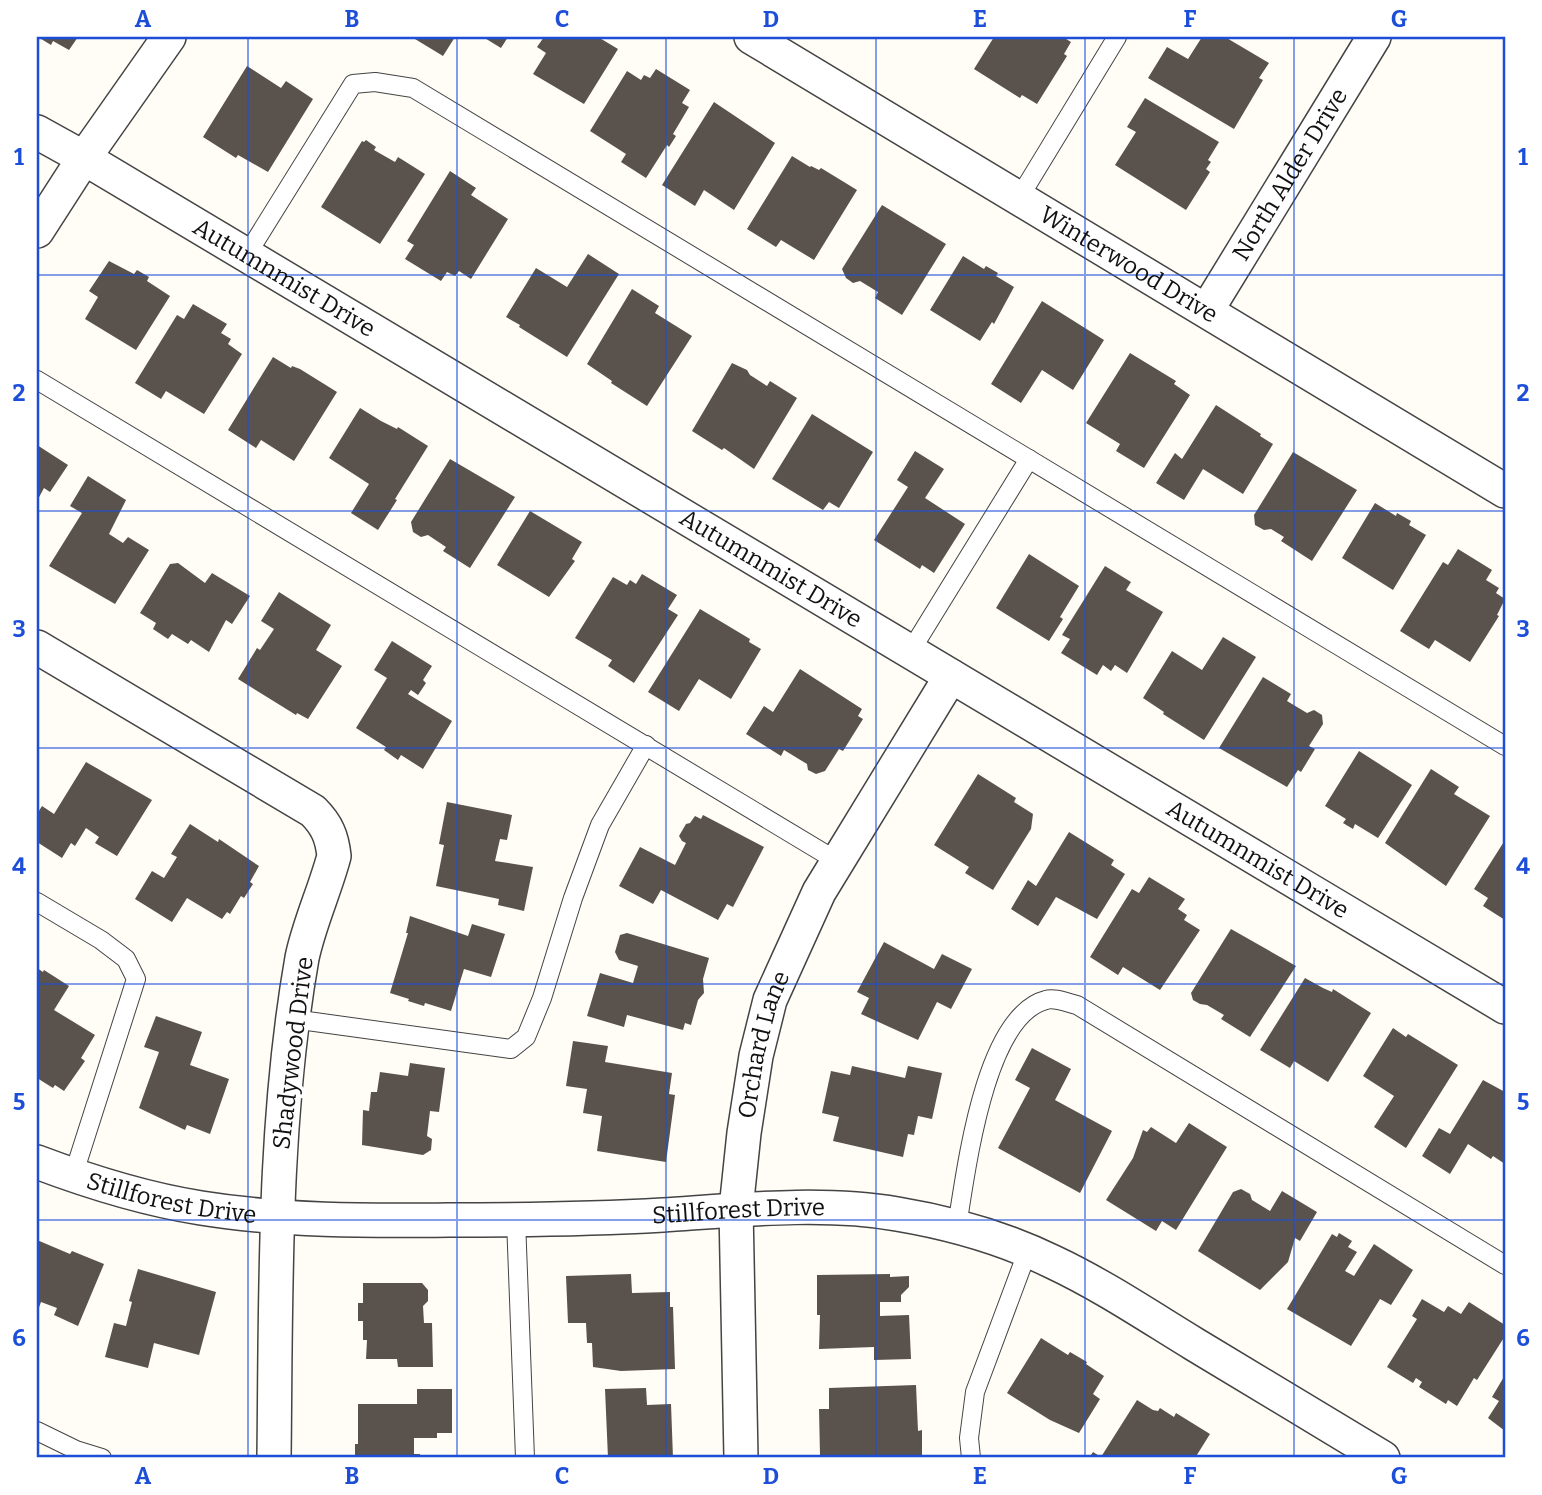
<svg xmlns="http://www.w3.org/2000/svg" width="1542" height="1495" viewBox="0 0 1542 1495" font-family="Bitter,serif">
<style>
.building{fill:#5a524d}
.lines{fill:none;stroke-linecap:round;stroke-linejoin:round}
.lane-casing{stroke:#444;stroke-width:20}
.street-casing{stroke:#444;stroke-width:36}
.lane{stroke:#fff;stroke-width:18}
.street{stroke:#fff;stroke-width:33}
.grid{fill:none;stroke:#1d4ed8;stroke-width:2;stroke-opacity:0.55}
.labels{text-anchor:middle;stroke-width:7;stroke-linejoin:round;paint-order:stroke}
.street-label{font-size:24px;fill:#111;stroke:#fff}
.neatline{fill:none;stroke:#1d4ed8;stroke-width:2.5}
.grid-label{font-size:23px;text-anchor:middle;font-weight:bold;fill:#1d4ed8}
</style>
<rect width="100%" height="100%" fill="#fffdf5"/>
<g class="building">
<polygon points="38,37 78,37 69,50 53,41 51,45"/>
<polygon points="416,37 455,37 443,56 415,39"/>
<polygon points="483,37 508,37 501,48"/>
<polygon points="544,37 598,37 618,49 584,104 533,74 546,53 537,47"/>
<polygon points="994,37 1063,37 1071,42 1064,54 1067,56 1037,104 1022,95 1020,98 974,69"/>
<polygon points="1202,37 1225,37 1269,63 1259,78 1263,80 1234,129 1148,78 1167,47 1188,59"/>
<polygon points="247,66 281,88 286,81 313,99 268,172 238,155 236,158 203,137"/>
<polygon points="656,69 690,90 682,103 689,107 673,134 676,136 669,147 667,145 646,178 621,162 626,154 590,131 627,71 641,80 644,75 650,78"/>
<polygon points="1145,98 1219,142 1208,160 1211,162 1206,169 1210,172 1186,210 1115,165 1136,132 1127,127"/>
<polygon points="714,102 775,143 734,210 704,190 695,206 662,185"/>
<polygon points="366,140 376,147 374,150 395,162 398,157 425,174 380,244 321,207 362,141 364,142"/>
<polygon points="792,156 810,167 811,166 819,170 821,168 857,190 814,260 781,240 776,247 747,229"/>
<polygon points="450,171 476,188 471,195 508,219 471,279 459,271 455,276 447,272 441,281 405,259 414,245 407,241"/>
<polygon points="882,205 946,244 902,315 875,298 878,292 860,281 853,283 846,278 842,269"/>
<polygon points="588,254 619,274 567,357 519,327 520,325 506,317 536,268 567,287"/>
<polygon points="963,256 984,269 986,266 998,273 996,276 1014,287 994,324 992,322 980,341 930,310"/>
<polygon points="109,261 134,274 137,270 149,277 147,281 170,296 136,350 85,319 98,297 89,291"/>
<polygon points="632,289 659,306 655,313 692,336 647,406 611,383 612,381 587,364"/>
<polygon points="1042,301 1104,340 1073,390 1042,370 1021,403 991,384"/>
<polygon points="193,304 227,324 221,333 231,339 228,344 242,354 204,414 166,391 161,399 135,383 177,315 184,319"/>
<polygon points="1130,353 1176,381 1174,384 1190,395 1144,468 1116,451 1120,444 1086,423"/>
<polygon points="273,357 291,368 292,366 300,369 337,392 294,461 261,440 256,448 228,430"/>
<polygon points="732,363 747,370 750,375 767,386 770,381 797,398 754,469 724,448 722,450 692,431"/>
<polygon points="1216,405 1261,434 1260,436 1273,444 1243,494 1203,469 1184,500 1156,483 1175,453 1182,459"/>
<polygon points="360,408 381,421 397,429 398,427 428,446 395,499 397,500 378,530 351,513 369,484 329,458"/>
<polygon points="812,414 873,452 839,508 829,502 823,510 772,479"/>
<polygon points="37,445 68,465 50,492 44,488 37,501"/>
<polygon points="915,451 944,469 925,498 965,524 934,573 922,565 920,569 874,540 908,487 897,480"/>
<polygon points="1293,452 1357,490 1312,561 1281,541 1284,537 1271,529 1264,530 1255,525 1254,515"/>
<polygon points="450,459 515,497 470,568 443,551 446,547 428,535 421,537 413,532 411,522"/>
<polygon points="88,476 126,500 109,534 123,543 128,537 149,550 115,604 49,566 82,513 70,506"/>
<polygon points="1375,503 1396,516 1397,513 1411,521 1409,525 1426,535 1393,590 1342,558"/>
<polygon points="530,511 582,542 572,559 575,561 549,597 497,565"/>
<polygon points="1458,549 1492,570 1486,580 1499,588 1496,593 1505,599 1497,615 1499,616 1470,662 1435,640 1429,649 1400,631 1443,562 1448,565"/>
<polygon points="1029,554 1079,586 1060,617 1063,619 1049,641 996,608"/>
<polygon points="178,563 205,583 212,573 250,596 232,624 226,620 209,652 191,640 188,644 172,634 168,639 153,629 156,623 140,613 170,564"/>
<polygon points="1105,566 1131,582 1126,590 1163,612 1127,673 1115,665 1111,671 1103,665 1097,675 1061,653 1070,639 1062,635"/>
<polygon points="642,574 677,595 668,609 678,615 634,683 608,666 612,660 575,638 613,577 627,585 630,580 636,584"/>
<polygon points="279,592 331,625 316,650 342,666 308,719 297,713 296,715 238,679 257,648 260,650 274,629 261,621"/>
<polygon points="700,609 750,639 749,642 761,649 731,699 699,679 679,711 648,692"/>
<polygon points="1223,637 1256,657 1204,740 1163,714 1164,712 1143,698 1172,651 1202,670"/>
<polygon points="392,641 432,666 423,680 426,683 418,695 411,690 408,694 452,721 423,769 401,755 398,760 384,750 386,747 356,728 387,678 374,670"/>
<polygon points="800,669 862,709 858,716 863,719 843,751 839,749 825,771 816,774 808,770 807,764 784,750 781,756 746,734 764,706 773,712"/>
<polygon points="1263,677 1291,694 1287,701 1307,713 1314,710 1322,715 1323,724 1309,746 1315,749 1301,772 1298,770 1287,787 1219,748"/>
<polygon points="1359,751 1412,785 1378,838 1355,824 1353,829 1343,823 1346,819 1325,806"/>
<polygon points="86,762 152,800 117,856 95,843 99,837 86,828 75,846 71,843 62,858 37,842 37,814 42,806 54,814"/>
<polygon points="1431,769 1459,787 1454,794 1490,816 1446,886 1385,843"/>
<polygon points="978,774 1016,798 1014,802 1033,814 1031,829 993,890 965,873 969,867 934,845"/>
<polygon points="447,802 512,815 507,840 500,839 495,861 533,867 524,911 498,905 499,899 436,886 444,845 439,844"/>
<polygon points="703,815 764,847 733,907 727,904 718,920 661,890 653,904 619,886 640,847 675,865 686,843 682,841 679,836 686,824 690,823 695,816 701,819"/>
<polygon points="190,824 218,842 219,839 259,866 250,882 253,884 244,898 241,896 230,914 227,912 222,919 187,898 172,922 135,899 152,871 164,878 177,857 171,854"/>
<polygon points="1069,832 1114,860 1111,865 1125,874 1097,919 1056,897 1038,926 1011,909 1028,880 1036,886"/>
<polygon points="1505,840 1505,920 1483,906 1488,898 1474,889"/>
<polygon points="1149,877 1185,899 1178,909 1187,915 1184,920 1200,930 1160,990 1123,967 1118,975 1090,957 1132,889 1139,893"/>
<polygon points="410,916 468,936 472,924 505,934 491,977 464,969 451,1011 425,1003 424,1006 408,1001 409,999 390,993 408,933 406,933"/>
<polygon points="1231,929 1296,966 1250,1037 1221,1019 1224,1015 1207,1005 1200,1004 1193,1000 1191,993"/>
<polygon points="627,933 709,958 703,979 704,993 698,1000 691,1025 685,1023 683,1030 627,1015 624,1027 587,1016 600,973 633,983 638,966 619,960 615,952 620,935"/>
<polygon points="884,942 934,969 942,954 972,969 951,1009 937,1002 918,1040 861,1014 869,998 857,992"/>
<polygon points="37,968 43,972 44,970 69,986 54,1010 95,1035 81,1058 85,1061 64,1091 55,1085 53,1088 37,1078"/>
<polygon points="1305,978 1323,988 1332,992 1333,989 1371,1013 1328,1082 1294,1061 1290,1068 1260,1050"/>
<polygon points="156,1016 202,1032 190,1065 229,1079 210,1134 187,1125 185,1130 139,1108 159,1052 144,1047"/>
<polygon points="1393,1028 1406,1037 1408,1034 1458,1065 1406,1148 1374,1127 1394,1096 1363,1076"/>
<polygon points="573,1041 608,1046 605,1062 672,1073 669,1094 675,1095 666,1162 597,1151 602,1116 583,1113 587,1089 566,1086"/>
<polygon points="1032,1048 1071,1069 1055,1100 1112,1131 1080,1193 998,1148 1030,1088 1015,1080"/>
<polygon points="410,1063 445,1068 439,1112 430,1111 427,1136 432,1139 431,1150 423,1155 362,1145 363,1110 369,1111 371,1092 377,1092 380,1072 408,1076"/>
<polygon points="852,1066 905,1078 908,1066 942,1073 932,1119 918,1116 914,1135 908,1134 903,1157 833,1141 839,1117 822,1113 831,1071 850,1075"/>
<polygon points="1483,1080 1505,1092 1505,1164 1493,1156 1491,1159 1468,1144 1450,1174 1422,1156 1439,1128 1450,1134"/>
<polygon points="1189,1123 1227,1147 1176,1230 1162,1221 1156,1231 1106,1200 1133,1158 1143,1130 1147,1132 1151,1127 1176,1143"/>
<polygon points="1241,1189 1250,1194 1252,1200 1270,1211 1282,1191 1317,1212 1300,1241 1295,1238 1288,1262 1260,1290 1198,1251 1233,1192"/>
<polygon points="1339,1233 1352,1241 1348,1247 1357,1252 1345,1271 1354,1276 1374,1244 1413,1270 1391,1305 1380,1299 1351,1346 1287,1309 1332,1234 1337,1237"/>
<polygon points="37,1240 70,1254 72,1251 104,1264 78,1326 54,1315 57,1308 41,1302 37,1313"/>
<polygon points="138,1269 216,1292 199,1355 154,1343 148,1368 105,1357 114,1323 126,1326 132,1302 129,1301"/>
<polygon points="631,1274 632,1293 670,1292 670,1307 673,1307 675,1369 621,1371 593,1367 592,1343 587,1343 586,1323 568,1323 566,1276"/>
<polygon points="890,1274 890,1277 909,1276 909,1287 901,1295 901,1302 880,1302 880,1316 909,1315 911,1359 874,1360 874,1347 819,1349 820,1315 817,1315 817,1275"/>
<polygon points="363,1283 422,1283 428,1290 428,1301 423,1306 424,1323 432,1323 433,1367 398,1367 397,1359 366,1359 367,1340 363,1340 363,1321 358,1321 358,1303 363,1303"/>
<polygon points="1422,1299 1444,1312 1448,1306 1461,1314 1469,1302 1505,1325 1505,1336 1477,1380 1474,1378 1457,1406 1448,1400 1446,1404 1419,1387 1422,1382 1416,1378 1413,1383 1387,1367 1417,1319 1412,1316"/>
<polygon points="1041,1338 1068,1355 1070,1352 1087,1362 1086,1364 1104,1376 1093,1394 1100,1399 1079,1433 1050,1420 1007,1393"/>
<polygon points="1505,1375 1505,1431 1488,1418 1499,1401 1492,1397"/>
<polygon points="916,1385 918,1431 922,1430 922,1458 825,1458 825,1455 820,1455 819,1409 829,1409 829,1388"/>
<polygon points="646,1388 647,1405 671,1404 673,1458 608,1458 605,1389"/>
<polygon points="417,1389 452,1389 452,1433 437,1433 437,1438 414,1438 414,1454 420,1454 420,1458 355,1458 355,1444 358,1444 358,1404 417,1404"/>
<polygon points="1137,1400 1153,1410 1158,1411 1160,1408 1174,1417 1176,1413 1210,1434 1195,1458 1089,1458 1093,1452 1101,1457"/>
</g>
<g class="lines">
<defs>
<g id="lane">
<polyline points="1019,198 1117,37"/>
<polyline points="246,256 353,84 375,82 413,88 1505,746"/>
<polyline points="37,380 837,861"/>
<polyline points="910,652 1029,459"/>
<polyline points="37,902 101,940 126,959 136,979 73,1176"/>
<polyline points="293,1019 511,1049 526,1037 542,998 573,898 600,825 646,745"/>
<polyline points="516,1220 525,1458"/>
<path d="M957 1226C966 1172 984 1016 1046 1000 1054 997 1068 1003 1077 1005L1505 1265"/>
<polyline points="37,1431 76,1450 102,1458"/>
<polyline points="971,1458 969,1438 975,1392 1028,1250"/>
</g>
<g id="street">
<path id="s1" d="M751 37 1505 491"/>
<path id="s2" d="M37 132 84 158 1505 1007"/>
<polyline points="37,231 84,158 169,37"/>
<path id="s3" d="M1207 310 1374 37"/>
<path d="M37 647 313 811C327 825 332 837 334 856 325 890 309 924 302 958 273 1123 276 1291 274 1458"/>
<path id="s4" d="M37 1162C90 1182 144 1199 201 1208 282 1221 367 1221 449 1220 521 1220 592 1219 663 1215 738 1210 823 1201 897 1214 951 1223 1004 1238 1053 1262 1102 1285 1148 1316 1194 1344 1257 1382 1320 1420 1383 1458"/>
<path id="s5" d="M741 1458 736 1209 744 1133 756 1056 770 1000 819 892 951 676"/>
</g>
</defs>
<use href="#lane" class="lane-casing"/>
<use href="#street" class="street-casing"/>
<use href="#lane" class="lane"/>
<use href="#street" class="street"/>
</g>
<path class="grid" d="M248 37V1458M457 37V1458M666 37V1458M876 37V1458M1085 37V1458M1294 37V1458M37 275H1505M37 511H1505M37 748H1505M37 984H1505M37 1220H1505"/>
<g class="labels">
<g class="street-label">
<text dy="8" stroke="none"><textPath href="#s3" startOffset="159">North Alder Drive</textPath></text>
<text dy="8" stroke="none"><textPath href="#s1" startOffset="441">Winterwood Drive</textPath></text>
<text dy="8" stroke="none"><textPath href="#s2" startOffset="287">Autumnmist Drive</textPath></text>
<text dy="8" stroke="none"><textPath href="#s2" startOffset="854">Autumnmist Drive</textPath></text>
<text dy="8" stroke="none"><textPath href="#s2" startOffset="1421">Autumnmist Drive</textPath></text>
<text dy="8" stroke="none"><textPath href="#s5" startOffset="416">Orchard Lane</textPath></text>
<text transform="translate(293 1053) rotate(-83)" y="8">Shadywood Drive</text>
<text dy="8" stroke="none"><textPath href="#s4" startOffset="140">Stillforest Drive</textPath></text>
<text dy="8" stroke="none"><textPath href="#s4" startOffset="709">Stillforest Drive</textPath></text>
</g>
</g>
<rect width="1542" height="1495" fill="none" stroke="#ffffff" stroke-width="77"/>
<rect x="38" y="38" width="1466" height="1418" class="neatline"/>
<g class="grid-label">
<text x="143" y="27">A</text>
<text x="352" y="27">B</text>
<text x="562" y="27">C</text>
<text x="771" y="27">D</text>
<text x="980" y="27">E</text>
<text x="1190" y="27">F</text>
<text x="1399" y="27">G</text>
<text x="19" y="165">1</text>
<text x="1523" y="165">1</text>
<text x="19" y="401">2</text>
<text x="1523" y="401">2</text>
<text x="19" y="637">3</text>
<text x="1523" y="637">3</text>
<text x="19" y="874">4</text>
<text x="1523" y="874">4</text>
<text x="19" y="1110">5</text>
<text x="1523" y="1110">5</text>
<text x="19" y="1346">6</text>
<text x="1523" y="1346">6</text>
<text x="143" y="1484">A</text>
<text x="352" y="1484">B</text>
<text x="562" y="1484">C</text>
<text x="771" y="1484">D</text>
<text x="980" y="1484">E</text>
<text x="1190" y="1484">F</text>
<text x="1399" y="1484">G</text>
</g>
</svg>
